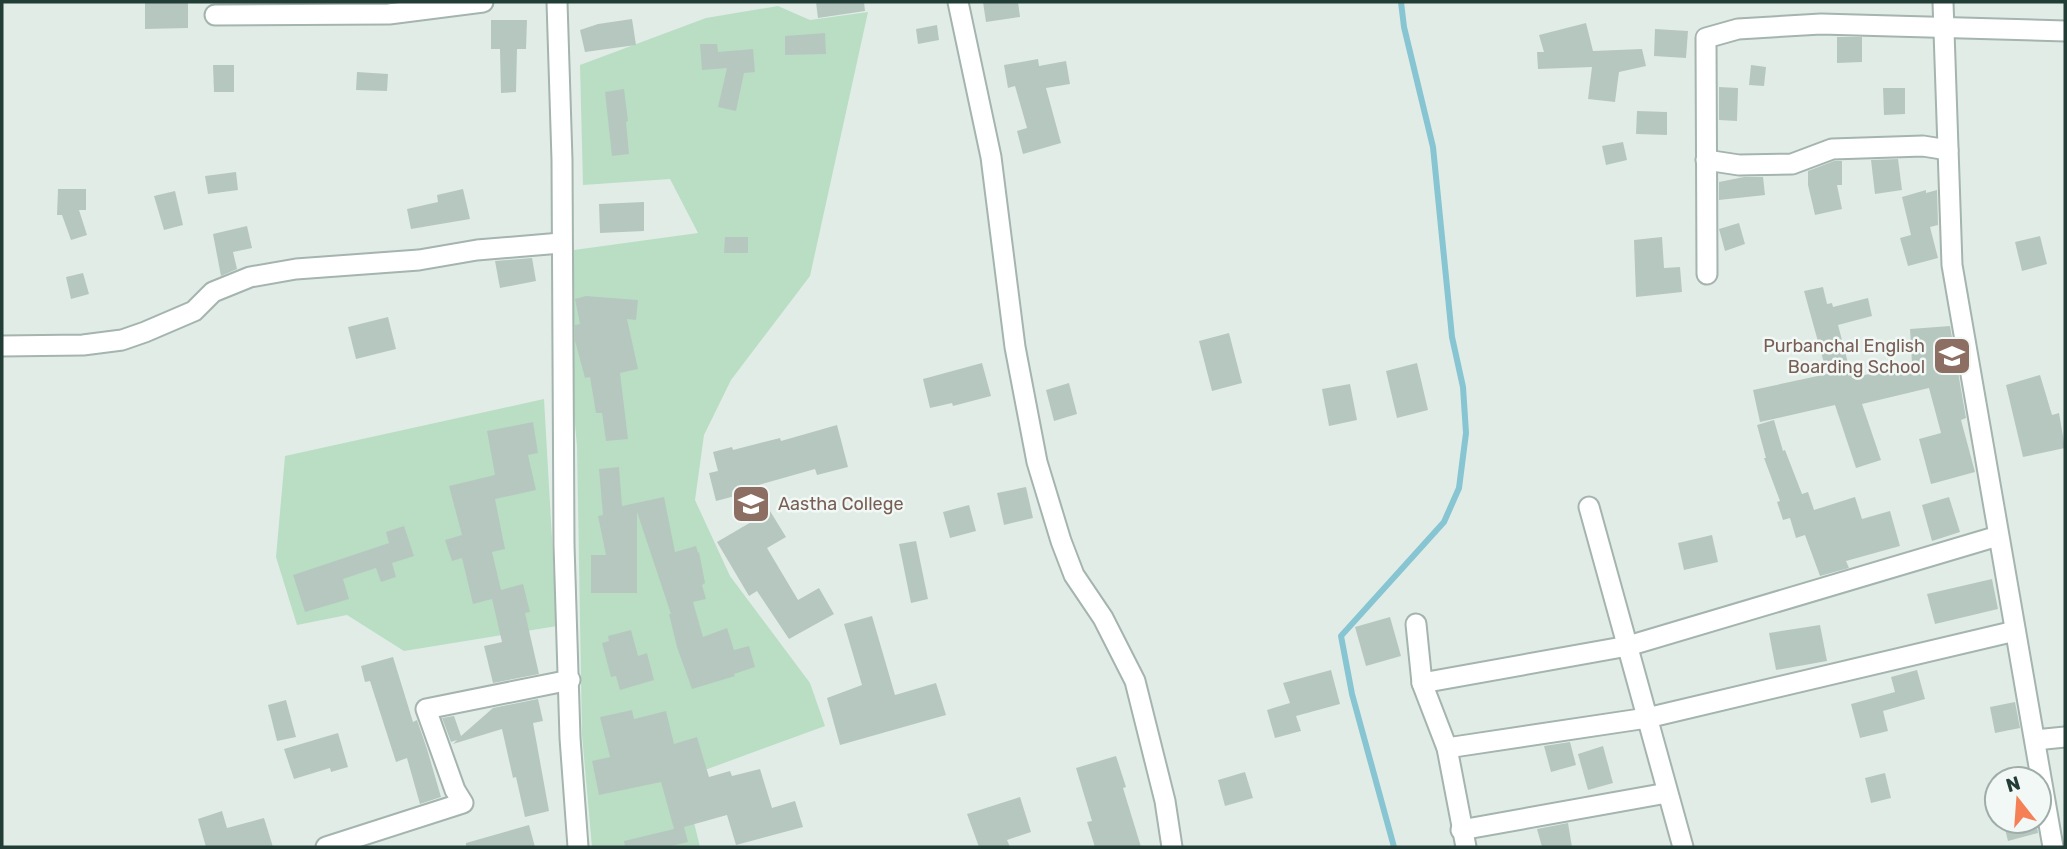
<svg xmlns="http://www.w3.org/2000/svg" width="2067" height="849" viewBox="0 0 2067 849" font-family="Rubik,sans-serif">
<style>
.green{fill:#b9dec3}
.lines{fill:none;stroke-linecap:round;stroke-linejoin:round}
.stream{stroke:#87c5d2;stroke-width:6}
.building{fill:#b6c7c0}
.street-casing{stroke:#a4b4ae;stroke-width:23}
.street{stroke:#fff;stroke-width:19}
.labels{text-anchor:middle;stroke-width:5;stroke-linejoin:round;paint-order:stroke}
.education-label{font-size:18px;fill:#785e54;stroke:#f1f8f5;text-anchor:end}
</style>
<rect width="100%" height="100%" fill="#e1ece7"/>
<g class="green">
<polygon points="778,6 810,20 868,12 810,276 731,380 704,435 695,500 730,576 810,683 825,726 683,778 700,847 592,847 582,735 577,446 567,338 574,250 698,233 670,179 583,185 580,65 706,18"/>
<polygon points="544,399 557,626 404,651 347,615 297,625 276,557 285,456"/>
</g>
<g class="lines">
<polyline class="stream" points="1394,847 1352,694 1341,636 1444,522 1459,488 1466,433 1463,387 1452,337 1433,147 1404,27 1401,2"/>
</g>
<g class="building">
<polygon points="145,2 188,2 188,28 145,29"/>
<polygon points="816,2 864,2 865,11 818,18"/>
<polygon points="983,2 1018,2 1020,17 986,22"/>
<polygon points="632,19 636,45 585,52 580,30 598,24"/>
<polygon points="491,20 527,20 526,49 517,49 516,92 501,93 500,49 491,49"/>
<polygon points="1586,23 1593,51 1642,49 1646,66 1619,72 1615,102 1588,99 1592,67 1538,69 1537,52 1544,52 1539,35"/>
<polygon points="937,25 939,40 918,44 916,29"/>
<polygon points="1655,29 1688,31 1686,58 1654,56"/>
<polygon points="825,33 826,54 785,55 785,36"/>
<polygon points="1837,37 1862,37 1862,62 1837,63"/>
<polygon points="700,44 717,44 718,52 753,49 755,72 744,73 736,111 718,107 727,68 702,70"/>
<polygon points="1038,59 1039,66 1066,61 1070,84 1046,88 1061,143 1023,154 1017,131 1027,128 1015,86 1008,88 1004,65"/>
<polygon points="213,65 234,65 234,92 214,92"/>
<polygon points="1751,65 1766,67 1764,86 1749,85"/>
<polygon points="357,72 388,74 387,91 356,90"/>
<polygon points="1719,87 1738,88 1737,121 1719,120"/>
<polygon points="1883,88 1905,88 1905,114 1884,115"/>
<polygon points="624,89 628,121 626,122 629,154 612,156 605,92"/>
<polygon points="1637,111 1667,112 1667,135 1636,134"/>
<polygon points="1623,142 1627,160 1606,165 1602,146"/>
<polygon points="1898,159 1902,190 1875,194 1871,160"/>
<polygon points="1834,161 1842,161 1842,185 1837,185 1842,209 1815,215 1808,185 1808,171"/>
<polygon points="236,172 238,190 208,194 205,176"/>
<polygon points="1744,177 1763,177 1765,195 1719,200 1719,182"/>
<polygon points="58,189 86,189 86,210 79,210 87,235 71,240 62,215 57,215"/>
<polygon points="463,189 470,219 411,229 407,209 438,202 437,195"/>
<polygon points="1926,190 1926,193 1937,190 1938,225 1930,227 1938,258 1908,266 1900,238 1911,235 1902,197"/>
<polygon points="175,191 183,225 164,230 154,196"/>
<polygon points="644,202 644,231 600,233 599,204"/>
<polygon points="1739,223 1745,244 1725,251 1719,229"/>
<polygon points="247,226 252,248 233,252 237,269 221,276 213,234"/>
<polygon points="2040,236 2047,264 2022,271 2015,242"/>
<polygon points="725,237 748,237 748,253 724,253"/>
<polygon points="1662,237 1664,268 1680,267 1682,292 1636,297 1634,240"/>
<polygon points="532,258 536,281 500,288 495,261"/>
<polygon points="83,273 89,294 71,299 66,277"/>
<polygon points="1823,287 1827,304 1832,303 1833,307 1868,298 1872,316 1838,325 1852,378 1912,364 1910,329 1950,326 1966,418 1961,420 1975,472 1931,484 1919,439 1941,433 1929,388 1862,404 1881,460 1856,468 1835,405 1760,422 1753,390 1827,374 1804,291"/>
<polygon points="586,296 638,300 636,320 627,319 638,369 620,373 628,439 606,441 602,413 596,413 590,377 585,378 575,341 575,325 580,324 575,299"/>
<polygon points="388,317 396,349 356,359 348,327"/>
<polygon points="1229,333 1242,383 1212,391 1199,341"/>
<polygon points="982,363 991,396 953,406 952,403 930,408 923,379"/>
<polygon points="1417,363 1428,410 1397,418 1386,371"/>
<polygon points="2040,375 2052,415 2059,413 2065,448 2023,457 2006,385"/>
<polygon points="1069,383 1077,414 1054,421 1046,390"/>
<polygon points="1350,384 1357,420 1329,426 1322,389"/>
<polygon points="1774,420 1783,451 1785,450 1802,494 1808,492 1814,510 1855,497 1862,519 1890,511 1900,546 1846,561 1849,568 1820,576 1805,535 1796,538 1790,518 1783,520 1777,502 1780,501 1764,458 1766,458 1757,425"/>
<polygon points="533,422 538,453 528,455 536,490 495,499 505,549 492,552 501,590 523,584 530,612 525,613 539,674 493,683 484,646 502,642 492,599 473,604 462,558 452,561 445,540 462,535 449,486 495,475 487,431"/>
<polygon points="837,425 848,467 817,475 815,469 755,486 758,490 716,501 709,473 718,471 713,452 732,447 733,450 780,438 781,441"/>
<polygon points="619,467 622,506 664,497 675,552 696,546 698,553 699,552 705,583 702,585 706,599 693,602 703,637 727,628 734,650 749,646 755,667 734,674 735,676 692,689 677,647 669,614 671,614 637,512 637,593 591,593 591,555 606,555 598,516 603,515 599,469"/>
<polygon points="1026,487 1033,518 1004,525 997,493"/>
<polygon points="1949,497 1960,532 1932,541 1922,505"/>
<polygon points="969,505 976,531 950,538 943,512"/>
<polygon points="770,511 786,537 767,548 798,600 819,588 834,614 789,639 757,591 749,596 717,542"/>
<polygon points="404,526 414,556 392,563 396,577 381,582 376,568 343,579 349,599 305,612 293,575 389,543 386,532"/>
<polygon points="1712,535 1718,562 1684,570 1678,543"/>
<polygon points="916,541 928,599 911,603 899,544"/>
<polygon points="1992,579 1998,609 1935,624 1927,594"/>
<polygon points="872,616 895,695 936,683 946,715 840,745 827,698 862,685 844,624"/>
<polygon points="1390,617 1401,656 1366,666 1355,627"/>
<polygon points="1820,625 1827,661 1776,670 1769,633"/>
<polygon points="631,630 638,656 647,653 654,680 620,690 616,676 611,677 602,643 609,641 608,636"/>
<polygon points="393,657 413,722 417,720 427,749 441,797 420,804 407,758 396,762 370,681 365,682 361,666"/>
<polygon points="1331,670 1340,704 1296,716 1301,731 1275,738 1267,710 1290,703 1283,683"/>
<polygon points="1917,670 1925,699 1883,711 1888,731 1860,738 1851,704 1895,692 1891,677"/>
<polygon points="538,699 543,721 533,723 549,811 525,817 516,777 513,778 502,729 453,744 457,740 451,742 442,718 454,716 461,736 493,708"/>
<polygon points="286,700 296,737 277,741 268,705"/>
<polygon points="2015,702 2020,728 1995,733 1990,707"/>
<polygon points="632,710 634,719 666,711 674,744 697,737 709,777 730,771 732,776 760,769 772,808 795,801 803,827 736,845 727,815 684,827 688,842 667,847 625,847 624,841 674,829 661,782 599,795 592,761 610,757 600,717"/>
<polygon points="338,733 348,767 331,772 330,768 294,779 284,749"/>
<polygon points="1570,742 1576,765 1551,772 1544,746"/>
<polygon points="1603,746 1613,783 1588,790 1578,754"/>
<polygon points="1116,756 1126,787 1123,788 1141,847 1095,847 1087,822 1092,821 1076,768"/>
<polygon points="1245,772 1253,798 1225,806 1218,780"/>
<polygon points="1885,773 1891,798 1871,803 1865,778"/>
<polygon points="1020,797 1031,832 1007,840 1010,847 979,847 967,814"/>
<polygon points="222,811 227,828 264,818 273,847 206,847 198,819"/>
<polygon points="2003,821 2036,821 2038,833 2008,841"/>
<polygon points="1568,823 1572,847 1542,847 1537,829"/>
<polygon points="529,825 535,847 466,847 466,843"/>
</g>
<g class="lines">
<defs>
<g id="street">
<polyline points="557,2 562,160 564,545 570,738 578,847"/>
<polyline points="958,2 991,157 1015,347 1037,462 1061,541 1074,575 1103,618 1135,681 1165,801 1172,847"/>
<polyline points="1943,2 1952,265 2053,847"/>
<polyline points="215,15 389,14 483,2"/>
<polyline points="1706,160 1739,165 1792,164 1832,149 1923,146 1948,150"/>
<polyline points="1707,274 1706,38 1738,29 1821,24 2065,31"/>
<polyline points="2,346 83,345 122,340 145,332 194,311 213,292 250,277 296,269 419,260 477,250 561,243"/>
<polyline points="1589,507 1683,847"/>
<polyline points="1416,624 1422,683 1447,748 1466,847"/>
<polyline points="1422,683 1628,646 1998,536"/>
<polyline points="2035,740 2065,737"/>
<polyline points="1447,748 1647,718 2015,631"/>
<polyline points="1461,830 1667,793"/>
<polyline points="326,847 463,803 455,790 426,709 570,680"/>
</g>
</defs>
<use href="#street" class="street-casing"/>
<use href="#street" class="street"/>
</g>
<defs>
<symbol id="school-square" viewBox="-11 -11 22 22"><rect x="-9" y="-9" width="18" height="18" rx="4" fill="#8d6e63" stroke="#f1f8f5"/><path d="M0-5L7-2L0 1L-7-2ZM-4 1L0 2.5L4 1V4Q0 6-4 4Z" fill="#fff"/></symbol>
</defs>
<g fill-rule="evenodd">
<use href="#school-square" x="1930" y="334" width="44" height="44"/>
<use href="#school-square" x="729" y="482" width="44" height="44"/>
</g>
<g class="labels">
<g class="education-label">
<text x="1925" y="352">Purbanchal English<tspan x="1925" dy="21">Boarding School</tspan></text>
<text x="778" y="510" text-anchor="start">Aastha College</text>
</g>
</g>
<rect width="2067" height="849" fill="none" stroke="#213d36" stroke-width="7"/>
<g transform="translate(2018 800) rotate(343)"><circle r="33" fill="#f1f8f5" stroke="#9eada9" stroke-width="2"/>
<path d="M0-5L12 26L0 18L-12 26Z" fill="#f58056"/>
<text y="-10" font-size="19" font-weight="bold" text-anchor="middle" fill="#213d36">N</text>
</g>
</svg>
